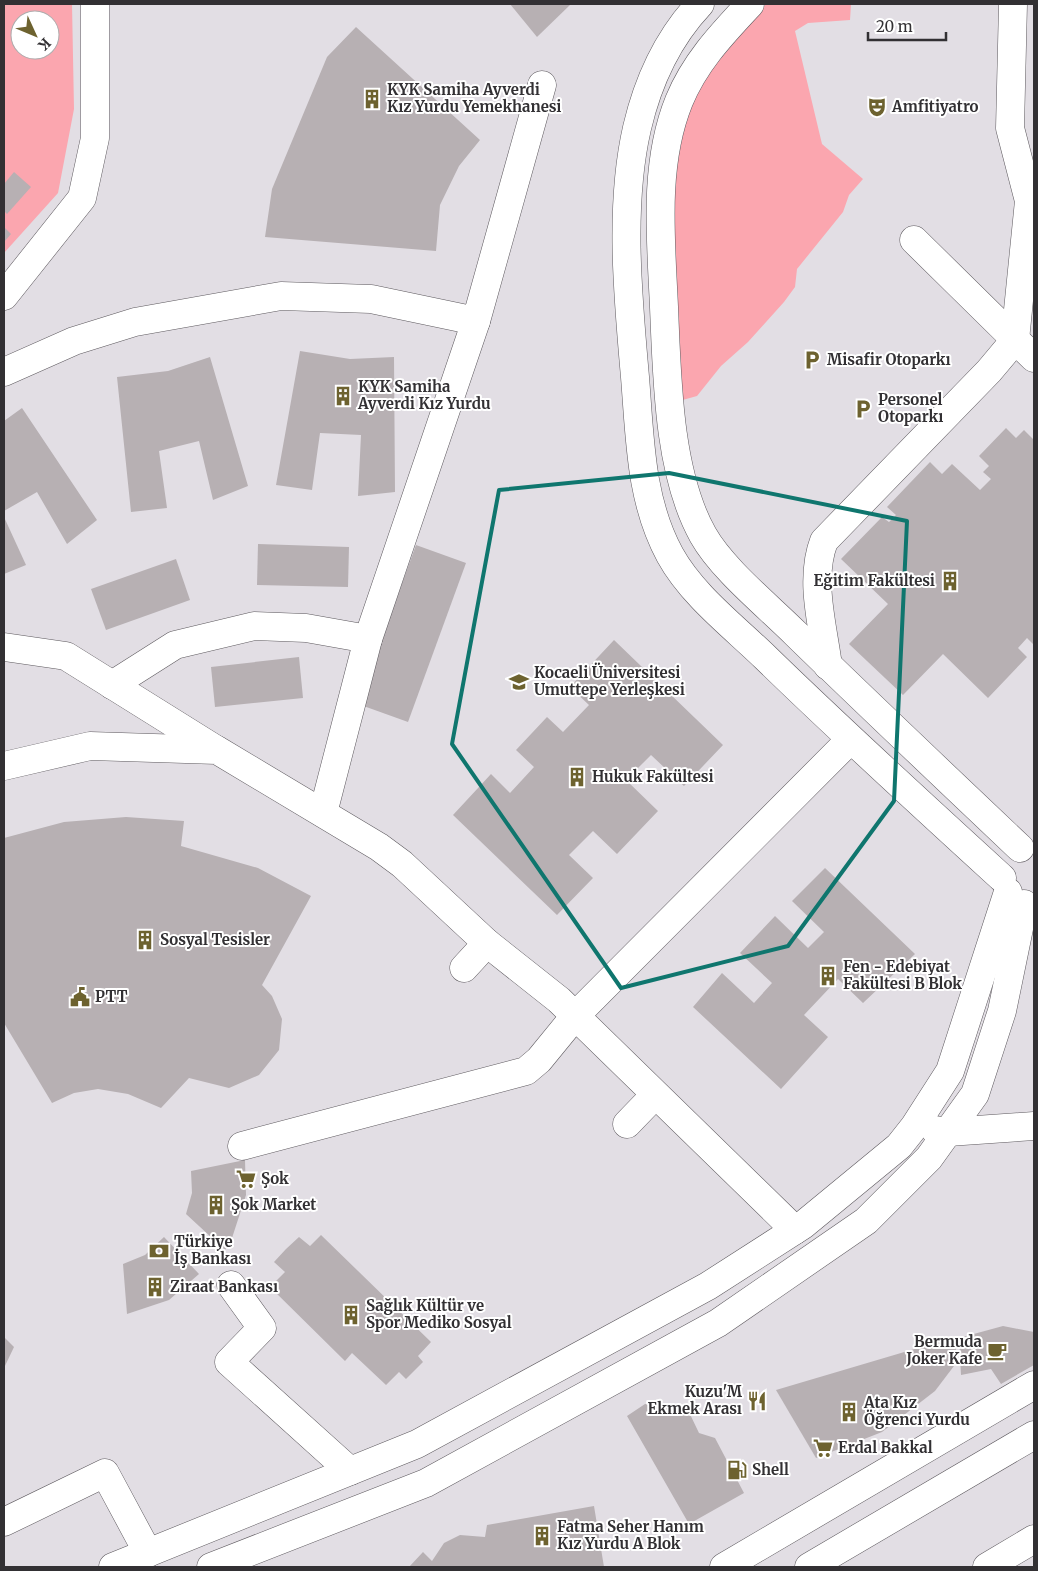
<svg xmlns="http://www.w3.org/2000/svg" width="1038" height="1571" viewBox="0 0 1038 1571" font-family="Merriweather,serif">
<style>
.green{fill:#fba6af;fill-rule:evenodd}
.building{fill:#b7b0b3}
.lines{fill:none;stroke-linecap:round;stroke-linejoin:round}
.minor-casing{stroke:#5d595e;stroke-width:29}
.highway-casing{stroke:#5d595e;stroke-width:29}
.minor{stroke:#fff;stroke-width:28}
.highway{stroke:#fff;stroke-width:28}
.marked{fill:none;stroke:#0f766e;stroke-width:4;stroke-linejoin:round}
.labels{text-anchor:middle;stroke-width:4;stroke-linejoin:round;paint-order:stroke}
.poi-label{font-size:15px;font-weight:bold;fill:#323033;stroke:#fff;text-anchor:start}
</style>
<rect width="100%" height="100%" fill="#e2dee4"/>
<g class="green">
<path d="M4 4H72L74 109 58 193 4 253ZM20 20H50V50H20Z"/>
<polygon points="766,4 851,4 850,20 808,23 795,31 822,144 863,179 849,195 843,212 797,269 795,287 784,302 748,342 721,366 697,396 679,401 668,242 680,132 685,116 711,70"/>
</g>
<g class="building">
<polygon points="510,4 571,4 537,37"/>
<polygon points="356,27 480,140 459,166 440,205 436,251 265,237 272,189 327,57"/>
<polygon points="14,172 31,187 7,214 4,211 4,184"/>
<polygon points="4,227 11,234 4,242"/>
<polygon points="300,351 350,359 394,357 395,492 358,496 361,435 320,433 312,490 276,485"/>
<polygon points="210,357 248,486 213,500 199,441 159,451 167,508 131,512 117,377 168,371"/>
<polygon points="22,408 97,520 67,544 37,492 4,511 4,421"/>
<polygon points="1006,428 1016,438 1024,430 1034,440 1034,645 1027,638 1018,648 1027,657 988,698 943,654 903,695 849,644 888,604 841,559 882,517 889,522 896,515 887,507 930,462 942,474 952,464 980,490 991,479 983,472 989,466 979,456"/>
<polygon points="4,517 26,565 4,574"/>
<polygon points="258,544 349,547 348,587 257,585"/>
<polygon points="416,545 466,563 408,722 358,704"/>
<polygon points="176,559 190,600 106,630 91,589"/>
<polygon points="614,640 723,745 684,786 651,755 626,780 658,811 617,854 593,831 569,855 593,878 557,915 453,815 491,774 510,793 534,767 516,750 547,717 563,732 589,705 570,687"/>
<polygon points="299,657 303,698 215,707 211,667"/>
<polygon points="126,817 184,821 181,846 258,868 311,896 262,985 272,996 282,1019 279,1050 259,1075 229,1088 189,1078 161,1108 128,1094 98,1089 74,1093 52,1103 4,1023 4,838 64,822"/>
<polygon points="825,868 915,954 863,1003 838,979 804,1015 828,1037 781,1089 693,1007 722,973 754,1003 772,983 740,953 775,916 808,948 824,932 792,901"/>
<polygon points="245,1160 246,1195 232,1238 225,1250 186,1214 192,1193 191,1171"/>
<polygon points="321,1235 431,1342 418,1356 423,1362 406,1379 399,1372 386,1385 352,1353 345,1361 270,1287 285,1272 274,1262 286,1249 299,1237 310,1246"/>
<polygon points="164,1237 199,1274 169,1300 127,1314 123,1264 145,1255"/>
<polygon points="1003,1326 1034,1332 1034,1365 1001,1384 991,1369 961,1375 959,1338"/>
<polygon points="4,1337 14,1347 4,1368"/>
<polygon points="955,1337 957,1362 935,1391 882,1432 816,1458 776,1390"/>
<polygon points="645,1404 687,1408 699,1433 715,1438 744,1493 689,1524 627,1416"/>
<polygon points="594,1506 604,1567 409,1567 423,1552 432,1561 444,1543 460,1535 485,1537 487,1525"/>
</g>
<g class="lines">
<defs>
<g id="minor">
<path d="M700 4C667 39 648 81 637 128 619 206 628 298 635 377 640 438 640 500 670 555 692 595 733 626 766 658 843 733 922 805 1002 878"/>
<path d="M750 4C722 34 695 62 679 101 653 165 661 240 664 307 667 377 668 473 703 535 722 569 768 606 796 634 870 706 945 777 1020 848"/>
<polyline points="914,240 1034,358"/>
<polyline points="4,296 82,198 95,138 95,4"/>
<polyline points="4,372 74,341 135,322 281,296 371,299 476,321 542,85"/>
<polyline points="4,647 66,656 215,749"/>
<path d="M828 666C823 626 809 580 824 541L989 371 1015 340 1029 201 1010 128 1013 4"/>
<polyline points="112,685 175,645 254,626 306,628 368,639"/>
<polyline points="4,766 90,746 217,750 379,847 402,864 487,943 559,1000 795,1230"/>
<polyline points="323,813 368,639 476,321"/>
<polyline points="464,968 487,943"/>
<polyline points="627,1124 655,1095"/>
<polyline points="935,1130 948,1132 1034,1126"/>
<polyline points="242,1146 526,1071 539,1060 575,1016 850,740"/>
<polyline points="231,1285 262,1328 229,1362 350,1471"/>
<polyline points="4,1522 105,1473 148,1553"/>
<polyline points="113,1567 417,1444 708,1286 803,1225 899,1146 914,1127 950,1071 1008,892"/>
<polyline points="211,1567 426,1483 718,1323 866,1221 929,1158 975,1094 1002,1011 1024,904"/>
<polyline points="987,1567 1034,1539"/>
</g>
<g id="highway">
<polyline points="724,1567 1034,1385"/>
<polyline points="809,1567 1034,1435"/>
</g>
</defs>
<use href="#minor" class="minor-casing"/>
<use href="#highway" class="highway-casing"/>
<use href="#minor" class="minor"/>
<use href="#highway" class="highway"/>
</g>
<path class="marked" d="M669 473 907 521 894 801 788 946 621 988 452 744 499 490Z"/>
<defs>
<symbol id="building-bare" viewBox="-9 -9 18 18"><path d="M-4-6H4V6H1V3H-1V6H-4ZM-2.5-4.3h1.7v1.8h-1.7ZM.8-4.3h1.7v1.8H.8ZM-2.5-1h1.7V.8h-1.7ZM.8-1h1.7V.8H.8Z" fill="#6d622f" stroke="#fff" stroke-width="2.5" paint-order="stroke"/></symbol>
<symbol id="theatre-bare" viewBox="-9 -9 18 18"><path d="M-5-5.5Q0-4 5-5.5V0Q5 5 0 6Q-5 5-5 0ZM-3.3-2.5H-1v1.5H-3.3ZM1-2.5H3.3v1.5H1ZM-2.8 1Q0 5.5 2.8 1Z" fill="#6d622f" stroke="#fff" stroke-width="2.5" paint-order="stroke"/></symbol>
<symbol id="parking-bare" viewBox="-9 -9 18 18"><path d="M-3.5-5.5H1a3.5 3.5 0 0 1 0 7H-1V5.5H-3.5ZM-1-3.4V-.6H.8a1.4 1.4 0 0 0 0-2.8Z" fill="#6d622f" stroke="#fff" stroke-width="2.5" paint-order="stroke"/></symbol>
<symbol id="university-bare" viewBox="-9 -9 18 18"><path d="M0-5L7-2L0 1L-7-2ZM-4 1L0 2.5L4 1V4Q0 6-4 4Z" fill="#6d622f" stroke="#fff" stroke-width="2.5" paint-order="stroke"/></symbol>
<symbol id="civic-bare" viewBox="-9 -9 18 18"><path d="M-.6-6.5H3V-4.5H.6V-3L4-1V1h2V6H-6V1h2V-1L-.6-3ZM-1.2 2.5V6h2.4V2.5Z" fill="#6d622f" stroke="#fff" stroke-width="2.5" paint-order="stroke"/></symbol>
<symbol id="supermarket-bare" viewBox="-9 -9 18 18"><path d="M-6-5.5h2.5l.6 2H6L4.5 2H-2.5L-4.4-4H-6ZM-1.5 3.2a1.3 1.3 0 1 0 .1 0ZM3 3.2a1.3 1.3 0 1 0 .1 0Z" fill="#6d622f" stroke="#fff" stroke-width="2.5" paint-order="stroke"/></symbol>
<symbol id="bank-bare" viewBox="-9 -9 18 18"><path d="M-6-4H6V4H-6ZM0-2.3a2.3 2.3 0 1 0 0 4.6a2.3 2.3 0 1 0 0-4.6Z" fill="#6d622f" stroke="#fff" stroke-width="2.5" paint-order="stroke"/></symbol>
<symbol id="cafe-bare" viewBox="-9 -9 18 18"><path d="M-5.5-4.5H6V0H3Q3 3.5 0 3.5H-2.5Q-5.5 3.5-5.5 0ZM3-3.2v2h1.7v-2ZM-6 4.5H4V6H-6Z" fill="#6d622f" stroke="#fff" stroke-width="2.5" paint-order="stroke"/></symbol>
<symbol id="restaurant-bare" viewBox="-9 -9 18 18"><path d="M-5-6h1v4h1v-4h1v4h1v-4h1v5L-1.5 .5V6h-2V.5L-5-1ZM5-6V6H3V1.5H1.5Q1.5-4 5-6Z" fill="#6d622f" stroke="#fff" stroke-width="2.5" paint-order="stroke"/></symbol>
<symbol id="fuel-bare" viewBox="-9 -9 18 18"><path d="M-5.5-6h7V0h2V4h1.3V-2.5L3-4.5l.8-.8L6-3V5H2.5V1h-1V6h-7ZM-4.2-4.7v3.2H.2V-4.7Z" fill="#6d622f" stroke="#fff" stroke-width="2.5" paint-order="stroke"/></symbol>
</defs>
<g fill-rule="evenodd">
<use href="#building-bare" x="358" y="85" width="28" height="28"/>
<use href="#theatre-bare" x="863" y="93" width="28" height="28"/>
<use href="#parking-bare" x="798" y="346" width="28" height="28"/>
<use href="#building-bare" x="329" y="382" width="28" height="28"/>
<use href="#parking-bare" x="849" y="395" width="28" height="28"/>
<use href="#building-bare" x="936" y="567" width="28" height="28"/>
<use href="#university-bare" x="505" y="668" width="28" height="28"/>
<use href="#building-bare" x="563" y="763" width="28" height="28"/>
<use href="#building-bare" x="131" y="926" width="28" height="28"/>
<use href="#building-bare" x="814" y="962" width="28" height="28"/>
<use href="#civic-bare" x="66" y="983" width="28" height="28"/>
<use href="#supermarket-bare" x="232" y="1165" width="28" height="28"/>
<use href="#building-bare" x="202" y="1191" width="28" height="28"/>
<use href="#bank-bare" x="145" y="1237" width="28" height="28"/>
<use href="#building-bare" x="141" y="1273" width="28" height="28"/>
<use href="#building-bare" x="337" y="1301" width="28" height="28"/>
<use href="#cafe-bare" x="983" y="1337" width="28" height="28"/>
<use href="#restaurant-bare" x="743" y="1387" width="28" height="28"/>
<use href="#building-bare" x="835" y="1398" width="28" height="28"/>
<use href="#supermarket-bare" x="809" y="1434" width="28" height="28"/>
<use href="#fuel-bare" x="723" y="1456" width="28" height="28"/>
<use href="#building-bare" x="528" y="1522" width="28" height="28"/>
</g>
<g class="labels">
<g class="poi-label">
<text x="387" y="95">KYK Samiha Ayverdi<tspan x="387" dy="17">Kız Yurdu Yemekhanesi</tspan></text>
<text x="892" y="112">Amfitiyatro</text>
<text x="827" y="365">Misafir Otoparkı</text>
<text x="358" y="392">KYK Samiha<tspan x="358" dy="17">Ayverdi Kız Yurdu</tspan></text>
<text x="878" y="405">Personel<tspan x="878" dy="17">Otoparkı</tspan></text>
<text x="935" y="586" text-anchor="end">Eğitim Fakültesi</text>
<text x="534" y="678">Kocaeli Üniversitesi<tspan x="534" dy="17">Umuttepe Yerleşkesi</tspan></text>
<text x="592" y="782">Hukuk Fakültesi</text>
<text x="160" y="945">Sosyal Tesisler</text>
<text x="843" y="972">Fen - Edebiyat<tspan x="843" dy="17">Fakültesi B Blok</tspan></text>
<text x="95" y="1002">PTT</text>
<text x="261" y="1184">Şok</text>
<text x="231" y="1210">Şok Market</text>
<text x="174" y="1247">Türkiye<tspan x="174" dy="17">İş Bankası</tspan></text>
<text x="170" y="1292">Ziraat Bankası</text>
<text x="366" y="1311">Sağlık Kültür ve<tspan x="366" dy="17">Spor Mediko Sosyal</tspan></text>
<text x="982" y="1347" text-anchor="end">Bermuda<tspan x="982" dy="17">Joker Kafe</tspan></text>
<text x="742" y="1397" text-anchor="end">Kuzu'M<tspan x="742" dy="17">Ekmek Arası</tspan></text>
<text x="864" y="1408">Ata Kız<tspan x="864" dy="17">Öğrenci Yurdu</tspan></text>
<text x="838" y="1453">Erdal Bakkal</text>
<text x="752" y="1475">Shell</text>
<text x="557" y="1532">Fatma Seher Hanım<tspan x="557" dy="17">Kız Yurdu A Blok</tspan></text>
</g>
</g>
<rect width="1038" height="1571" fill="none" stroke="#323033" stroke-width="10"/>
<g transform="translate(35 35) rotate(134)"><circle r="24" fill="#ffffff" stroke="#adacad"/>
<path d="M0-4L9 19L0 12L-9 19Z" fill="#6d622f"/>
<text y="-8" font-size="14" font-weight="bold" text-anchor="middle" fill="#323033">K</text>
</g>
<path d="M868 32v8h78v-8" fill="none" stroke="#323033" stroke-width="2.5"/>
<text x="876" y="32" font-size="15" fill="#323033" stroke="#ffffff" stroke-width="4" paint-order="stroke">20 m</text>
</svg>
